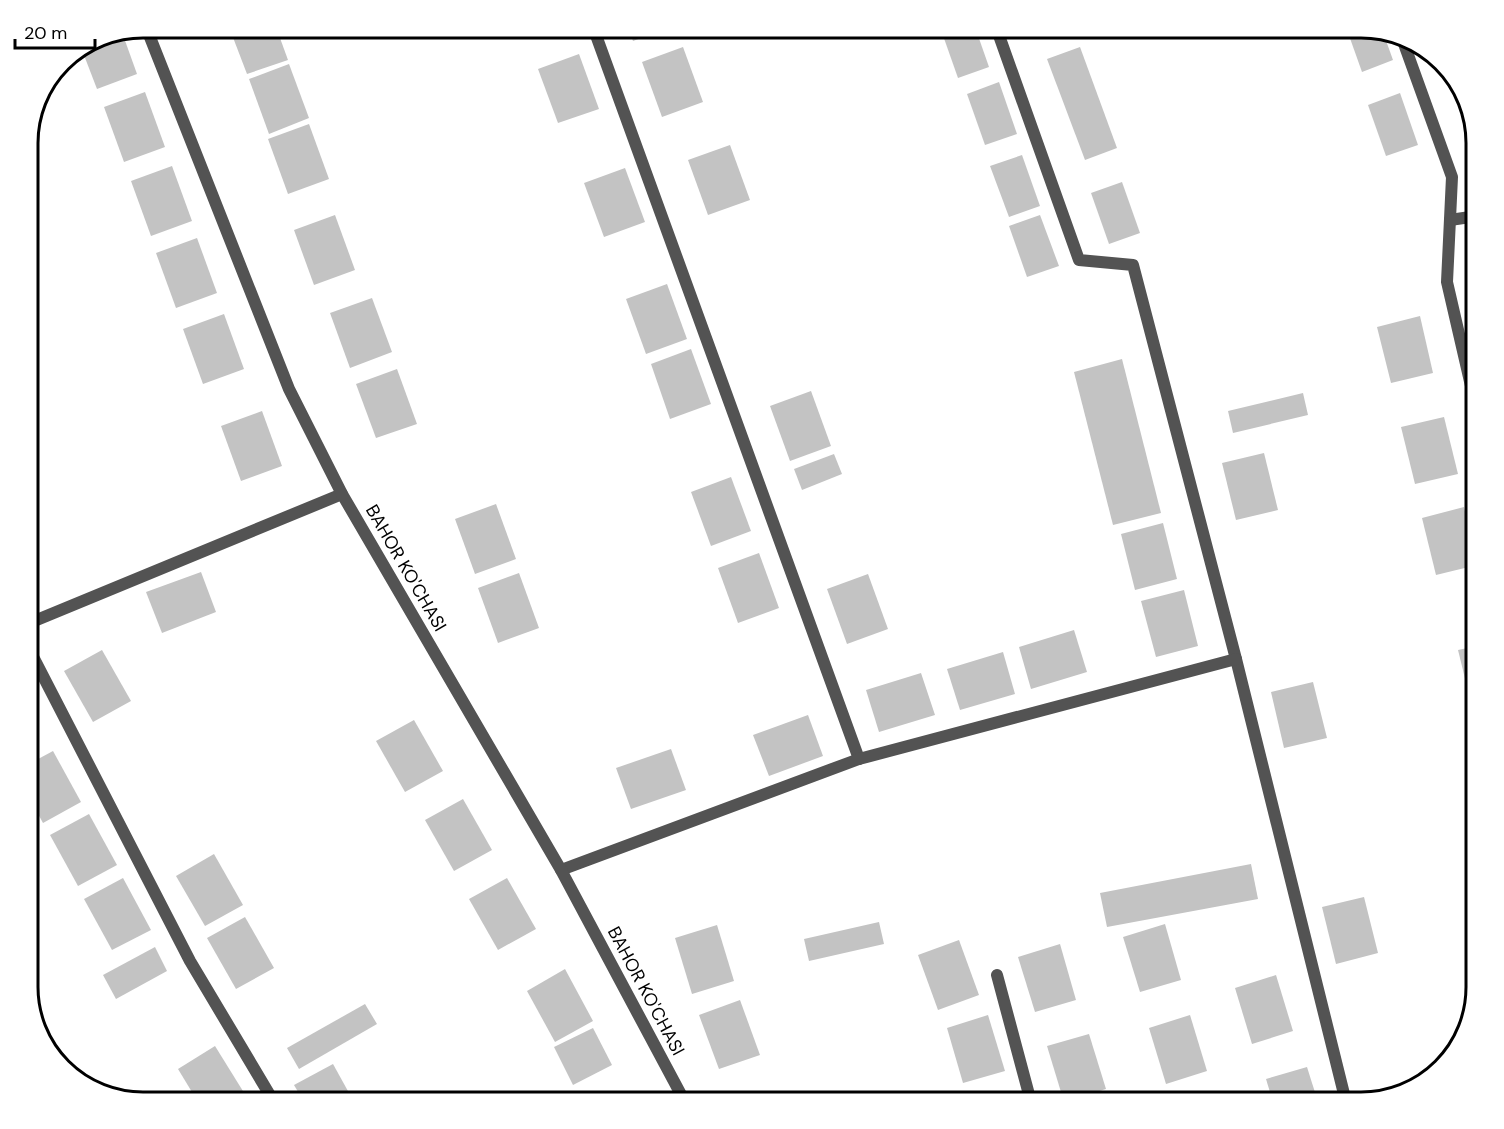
<svg xmlns="http://www.w3.org/2000/svg" width="1504" height="1129" viewBox="0 0 1504 1129" font-family="'DM Sans',sans-serif">
<style>
.building{fill:#c3c3c3}
.lines{fill:none;stroke-linecap:round;stroke-linejoin:round}
.minor{stroke:#535353;stroke-width:12}
.tertiary{stroke:#535353;stroke-width:12}
.labels{text-anchor:middle;stroke-width:5;stroke-linejoin:round;paint-order:stroke}
.street-label{font-size:18px;fill:#000;stroke:#fff}
.rim{fill:none;stroke:#000;stroke-width:3}
</style>
<rect width="100%" height="100%" fill="#fff"/>
<g class="building">
<polygon points="229,27 276,27 288,60 247,74"/>
<polygon points="628,27 671,27 633,41"/>
<polygon points="940,27 975,27 989,67 958,78"/>
<polygon points="1346,27 1361,27 1384,35 1393,60 1362,72"/>
<polygon points="123,35 137,74 97,89 82,50"/>
<polygon points="683,47 703,102 662,117 642,62"/>
<polygon points="1080,47 1117,148 1085,160 1047,59"/>
<polygon points="579,54 599,109 558,123 538,69"/>
<polygon points="289,64 309,118 269,134 249,79"/>
<polygon points="999,82 1017,134 985,145 967,94"/>
<polygon points="145,92 165,147 124,162 104,107"/>
<polygon points="1400,93 1418,145 1386,156 1368,105"/>
<polygon points="309,124 329,179 288,194 268,139"/>
<polygon points="730,145 750,200 708,215 688,160"/>
<polygon points="1022,155 1040,206 1009,217 990,166"/>
<polygon points="172,166 192,221 151,236 131,181"/>
<polygon points="625,168 645,222 604,237 584,183"/>
<polygon points="1122,182 1140,233 1109,244 1091,193"/>
<polygon points="335,215 355,270 314,285 294,230"/>
<polygon points="1040,215 1059,266 1027,277 1009,226"/>
<polygon points="197,238 217,293 176,308 156,253"/>
<polygon points="667,284 687,339 646,354 626,299"/>
<polygon points="372,298 392,352 350,368 330,313"/>
<polygon points="224,314 244,369 203,384 183,329"/>
<polygon points="1420,316 1433,373 1391,383 1377,327"/>
<polygon points="691,349 711,404 670,419 651,364"/>
<polygon points="1122,359 1161,513 1113,525 1074,372"/>
<polygon points="397,369 417,424 376,438 356,384"/>
<polygon points="811,391 831,446 790,461 770,406"/>
<polygon points="1303,393 1308,415 1233,433 1228,411"/>
<polygon points="262,411 282,466 241,481 221,426"/>
<polygon points="1444,417 1458,474 1415,484 1401,427"/>
<polygon points="1264,453 1278,510 1236,520 1222,463"/>
<polygon points="834,454 842,474 802,490 794,469"/>
<polygon points="731,477 751,531 711,546 691,492"/>
<polygon points="496,504 516,559 475,574 455,519"/>
<polygon points="1464,507 1477,565 1436,575 1422,518"/>
<polygon points="1163,523 1177,579 1135,590 1121,534"/>
<polygon points="759,553 779,608 738,623 718,568"/>
<polygon points="201,572 216,612 162,633 146,592"/>
<polygon points="519,573 539,628 498,643 478,588"/>
<polygon points="868,574 888,629 847,644 827,589"/>
<polygon points="1184,590 1198,646 1156,657 1141,601"/>
<polygon points="1074,630 1087,672 1031,689 1019,647"/>
<polygon points="1477,646 1477,706 1472,707 1458,650"/>
<polygon points="102,650 131,701 93,722 64,671"/>
<polygon points="1003,652 1015,694 960,710 947,669"/>
<polygon points="921,673 935,715 879,732 866,690"/>
<polygon points="1313,682 1327,738 1284,748 1271,692"/>
<polygon points="808,715 823,756 769,776 753,735"/>
<polygon points="414,720 443,771 405,792 376,741"/>
<polygon points="671,749 686,790 631,809 616,768"/>
<polygon points="53,751 81,802 43,823 27,794 27,765"/>
<polygon points="463,799 492,850 454,871 425,820"/>
<polygon points="89,814 117,865 78,886 50,835"/>
<polygon points="214,854 243,905 205,926 176,876"/>
<polygon points="1251,864 1258,899 1107,927 1100,893"/>
<polygon points="123,878 151,930 112,950 84,899"/>
<polygon points="507,878 536,929 498,950 469,899"/>
<polygon points="1364,897 1378,953 1336,964 1322,907"/>
<polygon points="245,917 274,968 236,989 207,938"/>
<polygon points="879,922 884,944 809,961 804,939"/>
<polygon points="1165,924 1181,980 1140,992 1123,937"/>
<polygon points="717,925 734,981 692,994 675,938"/>
<polygon points="959,940 979,995 938,1010 918,955"/>
<polygon points="1060,944 1076,1000 1035,1012 1018,957"/>
<polygon points="155,947 167,971 116,999 103,975"/>
<polygon points="565,969 593,1021 555,1042 527,991"/>
<polygon points="1276,975 1293,1031 1252,1044 1235,988"/>
<polygon points="740,1000 760,1055 719,1069 699,1015"/>
<polygon points="365,1004 377,1024 299,1069 287,1048"/>
<polygon points="988,1015 1005,1071 963,1083 947,1028"/>
<polygon points="1190,1015 1207,1071 1166,1084 1149,1028"/>
<polygon points="593,1028 612,1065 573,1085 554,1047"/>
<polygon points="1089,1034 1106,1089 1064,1102 1047,1046"/>
<polygon points="215,1046 246,1096 236,1102 198,1102 178,1069"/>
<polygon points="333,1064 354,1102 304,1102 294,1085"/>
<polygon points="1307,1067 1318,1102 1273,1102 1266,1079"/>
</g>
<g class="lines">
<g class="minor">
<polyline points="593,27 859,759"/>
<polyline points="996,27 1079,260 1133,265 1236,659 1346,1102"/>
<polyline points="1403,41 1452,177 1447,282 1477,412"/>
<polyline points="1450,220 1477,216"/>
<polyline points="27,624 342,494"/>
<polyline points="27,645 190,961 274,1102"/>
<polyline points="561,870 859,759 1236,659"/>
<polyline points="997,975 1031,1102"/>
</g>
<polyline class="tertiary" points="146,27 289,389 342,494 561,870 685,1102"/>
</g>
<g class="labels">
<g class="street-label">
<text transform="translate(406 568) rotate(60)" y="6">BAHOR KO'CHASI</text>
<text transform="translate(646 991) rotate(62)" y="6">BAHOR KO'CHASI</text>
</g>
</g>
<path d="M0 0H1504V1129H0ZM143 38H1361A105 105 0 0 1 1466 143V987A105 105 0 0 1 1361 1092H143A105 105 0 0 1 38 987V143A105 105 0 0 1 143 38Z" fill="#fff" fill-rule="evenodd"/>
<path class="rim" d="M143 38H1361A105 105 0 0 1 1466 143V987A105 105 0 0 1 1361 1092H143A105 105 0 0 1 38 987V143A105 105 0 0 1 143 38Z"/>
<path d="M15 39v9h80v-9" fill="none" stroke="#000000" stroke-width="3"/>
<text x="24" y="39" font-size="18" fill="#000000" stroke="#ffffff" stroke-width="4.5" paint-order="stroke">20 m</text>
</svg>
